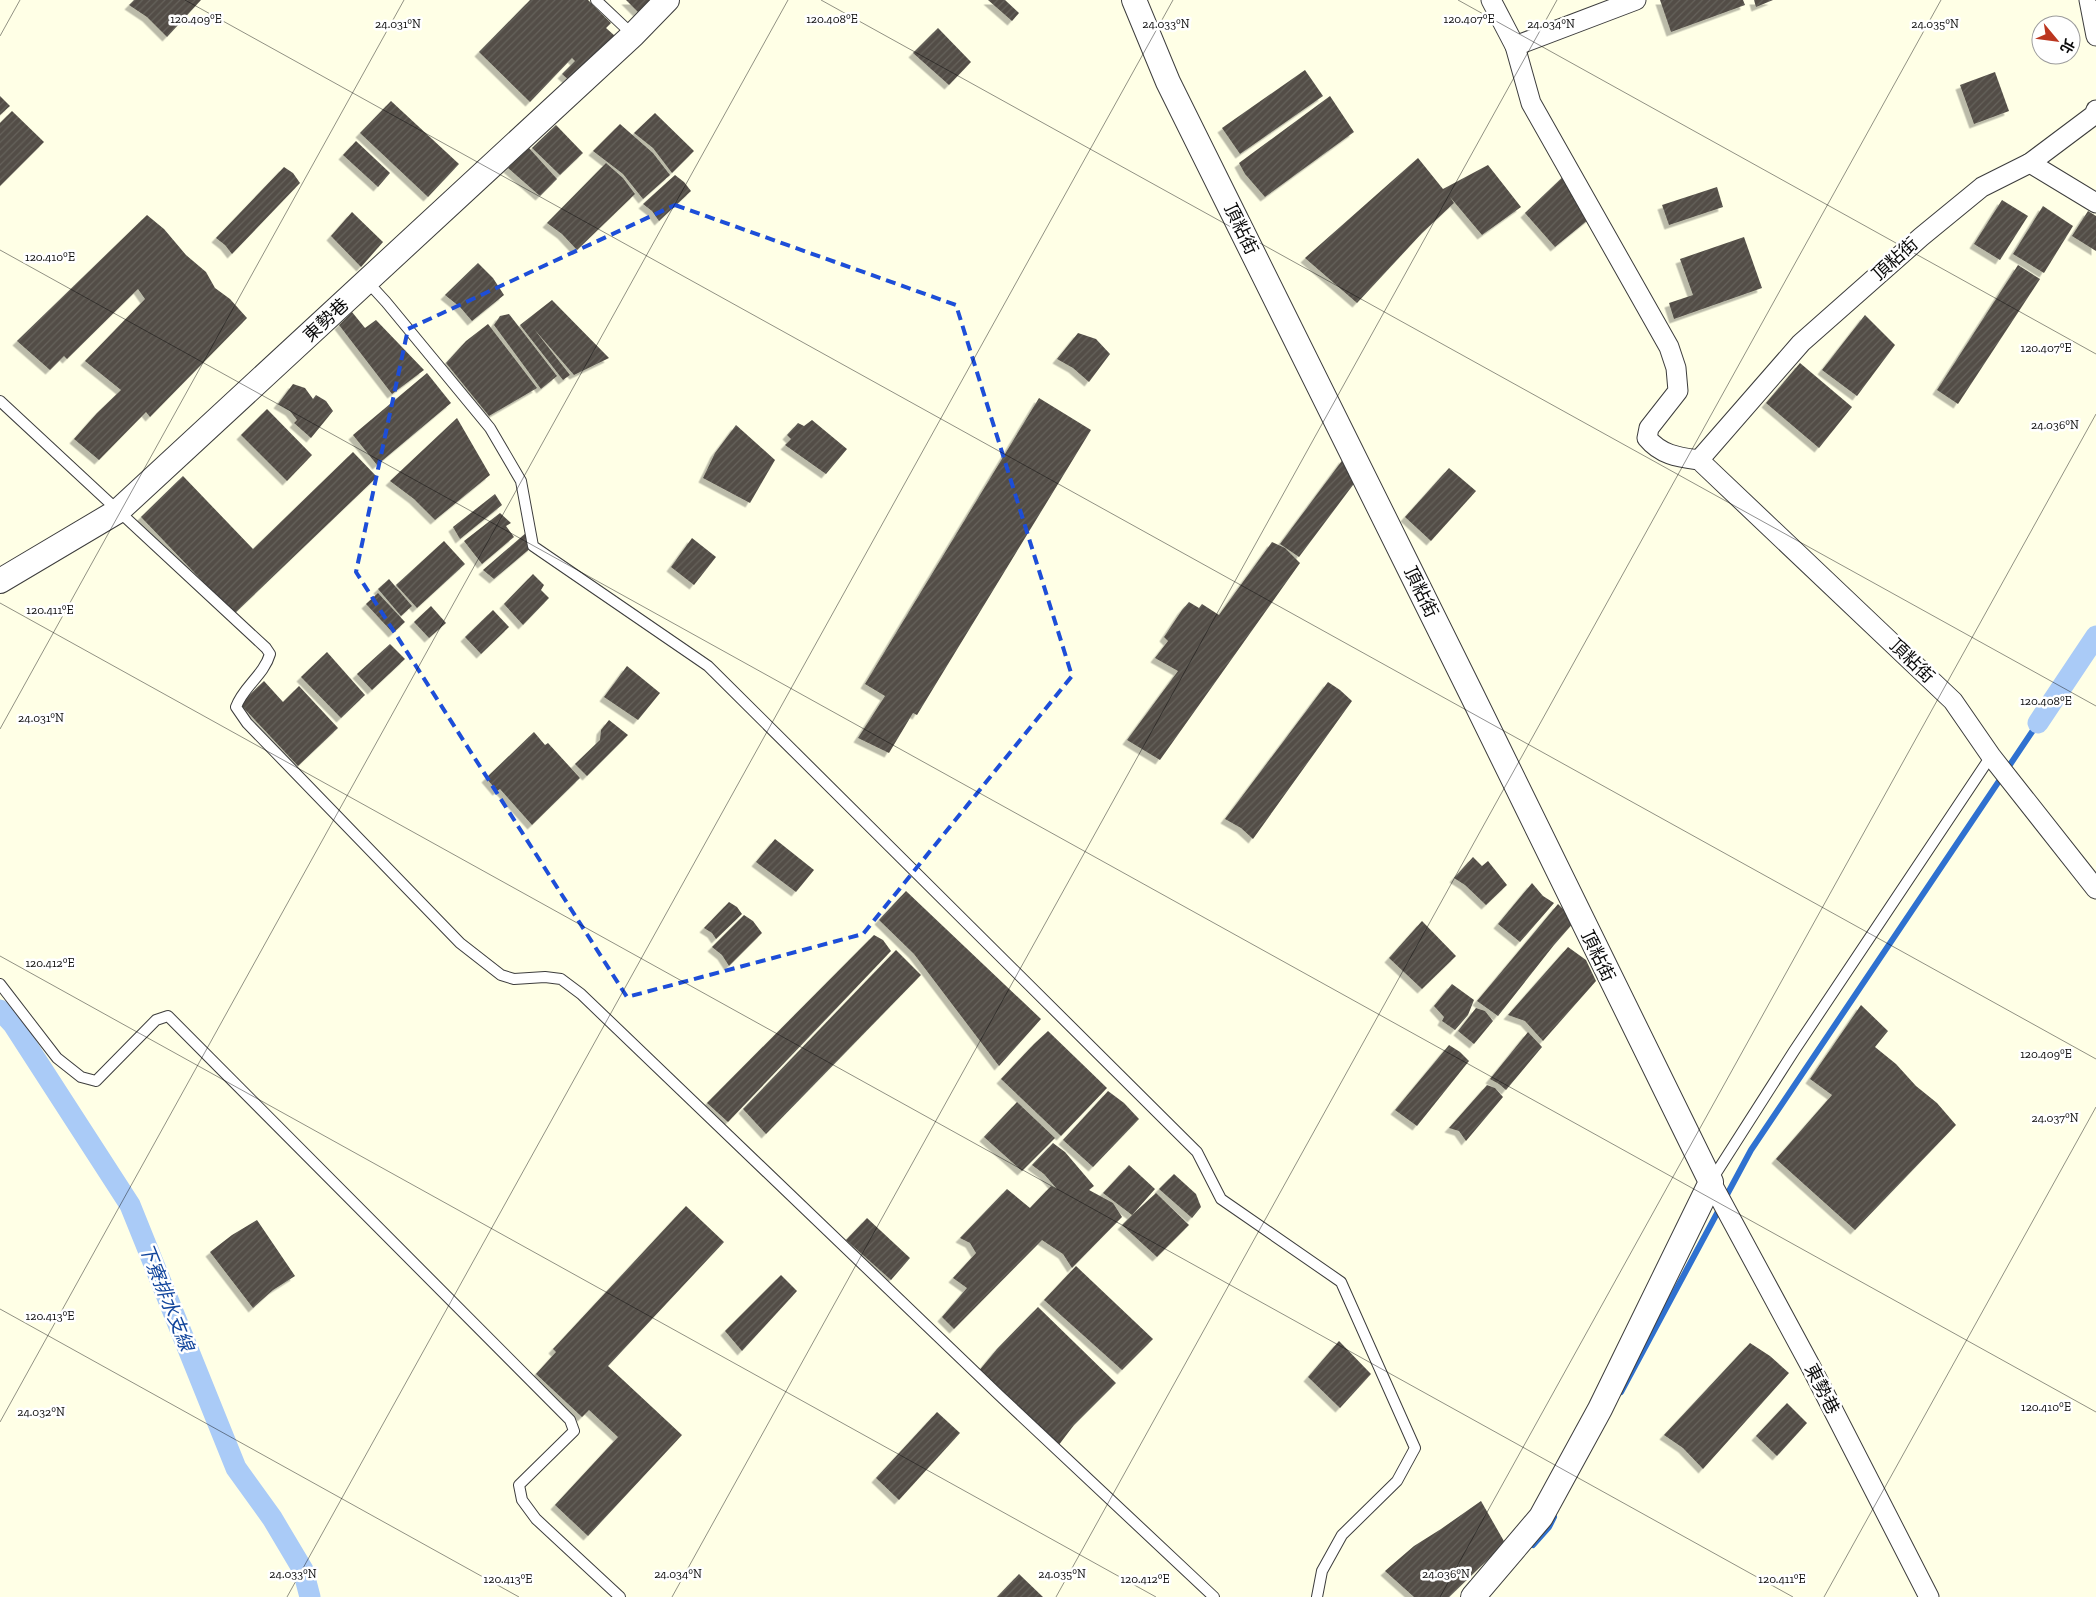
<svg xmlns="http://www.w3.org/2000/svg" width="2096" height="1597" viewBox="0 0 2096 1597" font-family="'Zilla Slab','Noto Sans TC',serif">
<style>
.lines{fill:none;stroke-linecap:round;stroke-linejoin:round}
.stream{stroke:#2f71d0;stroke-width:6}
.canal{stroke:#aacbf7;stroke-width:21}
.building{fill:url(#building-hatch);filter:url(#shadow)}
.service-casing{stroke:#3d3d3d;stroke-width:12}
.minor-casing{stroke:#3d3d3d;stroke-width:21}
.tertiary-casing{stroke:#3d3d3d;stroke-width:26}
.service{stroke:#fff;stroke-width:10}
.minor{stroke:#fff;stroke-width:19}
.tertiary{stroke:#fff;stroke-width:24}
.marked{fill:none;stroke:#1d4ed8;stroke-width:4;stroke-dasharray:10 6;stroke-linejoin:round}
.ticks{fill:none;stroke:#0a0a0a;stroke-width:1;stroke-opacity:0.45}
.labels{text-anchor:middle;stroke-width:5;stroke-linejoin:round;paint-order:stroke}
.street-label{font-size:18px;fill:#0a0a0a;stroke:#fff}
.water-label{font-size:19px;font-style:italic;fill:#12459c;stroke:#fff}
.ticks-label{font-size:12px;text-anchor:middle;fill:#0a0a0a;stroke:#fff;stroke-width:5;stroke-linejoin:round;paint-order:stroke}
</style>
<defs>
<pattern id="building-hatch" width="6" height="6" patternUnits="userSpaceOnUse" patternTransform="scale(1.25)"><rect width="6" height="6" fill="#524d46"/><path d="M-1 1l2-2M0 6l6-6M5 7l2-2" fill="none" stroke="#66625c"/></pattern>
<filter id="shadow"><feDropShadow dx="-4.5" dy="4.5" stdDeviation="0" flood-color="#0004"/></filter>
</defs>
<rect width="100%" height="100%" fill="#ffffe6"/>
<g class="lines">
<g class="stream">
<polyline points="1621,1392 1751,1150 2038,723"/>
<polyline points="1533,1545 1549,1527 1554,1517"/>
</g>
<g class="canal">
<polyline points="2038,723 2096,636"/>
<polyline points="0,1010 13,1024 130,1205 236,1468 272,1518 303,1570 310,1597"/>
</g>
</g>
<g class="building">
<polygon points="134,0 201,0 167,37 147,17 129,5"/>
<polygon points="530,0 588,0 611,23 606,28 615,36 571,82 562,74 575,61 572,58 530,102 479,52"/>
<polygon points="626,0 650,0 638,12"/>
<polygon points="988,0 1005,0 1019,13 1012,21"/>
<polygon points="1660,0 1743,0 1745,5 1671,32"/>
<polygon points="1754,0 1773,0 1756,7"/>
<polygon points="938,28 971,62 949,85 913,53"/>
<polygon points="1305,70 1323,96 1240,154 1222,128"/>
<polygon points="1995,72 2009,111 1974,124 1960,85"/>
<polygon points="0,96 10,106 0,115"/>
<polygon points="1330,96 1354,132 1265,197 1245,174 1239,163"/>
<polygon points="391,101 459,164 428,197 360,133"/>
<polygon points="12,111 44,142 0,186 0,123"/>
<polygon points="655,113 694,151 672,173 653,148 634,133"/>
<polygon points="620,124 653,153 670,175 643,199 623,174 593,151"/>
<polygon points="556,125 583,153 560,175 532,148"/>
<polygon points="356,141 390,173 378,187 343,155"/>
<polygon points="529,148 557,179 540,196 508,168"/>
<polygon points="1418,158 1443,189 1488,165 1521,207 1482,235 1450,197 1454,203 1422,233 1357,303 1305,258"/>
<polygon points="606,163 623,178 635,194 577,250 562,234 547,223"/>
<polygon points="284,167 293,173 300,183 232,254 225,245 216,238"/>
<polygon points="1569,171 1599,211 1555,247 1525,213"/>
<polygon points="675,175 684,182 691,191 659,221 652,211 643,204"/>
<polygon points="1717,187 1723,207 1669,225 1662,205"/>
<polygon points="2002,200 2028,216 2000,260 1974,244"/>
<polygon points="2043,206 2073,226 2044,273 2013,254"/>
<polygon points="2088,211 2096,216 2096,251 2072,236"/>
<polygon points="352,212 383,242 361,267 331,236"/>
<polygon points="147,215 164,229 186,255 206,272 215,288 230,299 247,318 150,417 146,412 99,460 74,439 97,413 121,390 85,361 145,299 138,289 67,359 64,356 50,370 17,341"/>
<polygon points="1744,237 1762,288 1674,319 1669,303 1693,295 1680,259"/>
<polygon points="478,263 493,278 504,295 472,321 460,307 445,295"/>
<polygon points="2018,265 2040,279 1958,404 1937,390"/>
<polygon points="552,300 609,358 574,375 534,329 570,375 563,380 520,325"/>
<polygon points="352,312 365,328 376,320 424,370 392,394 339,325"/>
<polygon points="509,314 557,376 541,389 494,325 500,316"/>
<polygon points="1865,315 1895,345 1857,396 1822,370"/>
<polygon points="488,324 537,388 489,416 446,363 466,341"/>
<polygon points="1078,333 1096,339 1110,354 1089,382 1073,368 1057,359"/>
<polygon points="1800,363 1852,407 1819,448 1766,403"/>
<polygon points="427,373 451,403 377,465 353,435"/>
<polygon points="293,384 305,388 313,399 316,395 326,401 333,411 311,438 294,423 297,420 290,411 278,404"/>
<polygon points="1039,398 1091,430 917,715 913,713 889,753 858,738 885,696 865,684"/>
<polygon points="267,409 312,455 287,481 241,435"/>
<polygon points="457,418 490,475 435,520 414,499 390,481"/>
<polygon points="812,420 847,449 826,474 785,445 791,439 787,435 798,423 804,426"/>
<polygon points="736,425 775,460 750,503 703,478 715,453"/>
<polygon points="353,452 377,477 234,614 141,517 183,476 253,549"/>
<polygon points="1344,458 1356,481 1299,557 1280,544"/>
<polygon points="1449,468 1476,491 1431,541 1405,517"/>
<polygon points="495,494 502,505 460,539 453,527"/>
<polygon points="500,513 511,523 506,526 514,537 482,564 464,541"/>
<polygon points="527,532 533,546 494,579 483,570"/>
<polygon points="692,538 716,557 694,585 671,567"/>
<polygon points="444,541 465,564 417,608 396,585"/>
<polygon points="1272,542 1285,548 1300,563 1160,760 1127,740 1178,671 1155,658 1168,641 1164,637 1182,610 1189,602 1199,608 1202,604 1219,615"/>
<polygon points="533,574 544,585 541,590 549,598 523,625 504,604"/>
<polygon points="389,579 412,606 401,616 378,589"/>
<polygon points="378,593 405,622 393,633 366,604"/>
<polygon points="431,606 446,623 429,638 414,622"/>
<polygon points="493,610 509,627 481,654 465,637"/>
<polygon points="390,644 405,659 372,690 357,674"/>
<polygon points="327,652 365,695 341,718 301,677"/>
<polygon points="627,666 660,693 638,720 604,697"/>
<polygon points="264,681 283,702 299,686 338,728 298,766 240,704"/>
<polygon points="1328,682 1340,690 1352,701 1253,839 1241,828 1225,819"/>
<polygon points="609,720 628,735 587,776 575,764 600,740 601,730"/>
<polygon points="534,732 545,745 548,743 580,778 532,825 500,789 497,791 486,778"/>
<polygon points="775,839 814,870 796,892 756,862"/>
<polygon points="1473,857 1482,866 1488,861 1507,885 1486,905 1465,885 1454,878"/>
<polygon points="1532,883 1543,896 1554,903 1520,942 1498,924"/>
<polygon points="906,891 1041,1019 999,1066 914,954 879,920"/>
<polygon points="729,902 737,907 742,914 716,939 712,933 704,928"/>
<polygon points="1558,904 1575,921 1554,945 1498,1016 1477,1001"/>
<polygon points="744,915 753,921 762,933 729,966 722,955 712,947"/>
<polygon points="1422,921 1456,956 1422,989 1389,958"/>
<polygon points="874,935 883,940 891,951 728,1122 718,1113 707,1103"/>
<polygon points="1568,947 1586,960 1596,981 1543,1041 1525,1021 1508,1015"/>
<polygon points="896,950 921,975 766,1134 743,1109"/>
<polygon points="1452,984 1474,1000 1468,1015 1455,1030 1442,1021 1444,1017 1434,1006"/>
<polygon points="1861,1005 1888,1031 1875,1047 1896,1064 1916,1086 1937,1103 1956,1125 1855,1230 1776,1159 1832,1095 1810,1079"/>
<polygon points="1476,1008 1485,1011 1493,1021 1474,1044 1458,1031"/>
<polygon points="1048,1031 1107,1088 1061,1136 1001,1079 1034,1044"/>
<polygon points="1528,1032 1542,1047 1506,1090 1499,1084 1490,1079"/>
<polygon points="1449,1045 1460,1052 1469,1061 1417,1126 1395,1110"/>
<polygon points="1487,1085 1495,1088 1503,1097 1466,1141 1459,1131 1449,1128"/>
<polygon points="1108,1091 1124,1103 1139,1119 1093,1167 1063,1140"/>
<polygon points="1017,1102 1055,1138 1022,1171 984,1137"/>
<polygon points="1053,1143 1065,1152 1094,1186 1089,1190 1113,1203 1122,1217 1072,1268 1063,1254 1042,1240 954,1329 942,1317 967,1288 953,1278 976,1253 970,1243 960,1238 1007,1189 1030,1208 1051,1186 1057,1189 1044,1174 1032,1165"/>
<polygon points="1129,1165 1155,1189 1132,1215 1156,1193 1189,1225 1157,1257 1122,1225 1132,1215 1103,1193"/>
<polygon points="1174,1174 1196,1194 1201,1207 1192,1218 1159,1189"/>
<polygon points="686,1206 724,1242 608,1366 682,1435 588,1536 555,1505 618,1437 589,1410 582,1417 536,1374 556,1352 553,1349"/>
<polygon points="867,1218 910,1258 891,1280 846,1240"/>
<polygon points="257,1220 295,1276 273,1290 253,1308 210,1252 232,1235"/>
<polygon points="1076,1266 1153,1339 1122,1370 1044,1300"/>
<polygon points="781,1275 797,1291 742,1351 725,1331"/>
<polygon points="1038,1307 1116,1383 1074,1425 1058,1446 978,1372 997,1349"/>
<polygon points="1339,1341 1371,1374 1340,1408 1308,1377"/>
<polygon points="1750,1343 1770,1356 1789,1373 1703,1469 1683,1448 1664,1435"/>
<polygon points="1787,1403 1807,1423 1777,1456 1756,1436"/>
<polygon points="937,1412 960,1433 899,1500 876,1478"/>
<polygon points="1481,1501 1505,1543 1449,1597 1414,1597 1385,1571 1414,1546 1441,1529"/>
<polygon points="1019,1574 1043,1597 997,1597"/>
</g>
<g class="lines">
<defs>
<g id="service">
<polyline points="596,0 633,35"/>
<polyline points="365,284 375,290 386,302 490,428 521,481 533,546 708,666 1197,1152 1221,1199 1341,1282 1415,1448 1397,1481 1342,1535 1322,1571 1317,1597"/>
<path d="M0 401 266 648 270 654C264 675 243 687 236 707L247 723 460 943 501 975 514 979 545 977 561 979 581 994 1000 1396 1214 1597"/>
<polyline points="0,984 57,1058 81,1077 96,1081 156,1020 168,1016 570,1420 574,1431 519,1485 522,1500 536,1519 620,1597"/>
<polyline points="1711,1181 1794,1051 1991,756"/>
</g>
<g id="minor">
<path d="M1491 0 1515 46 1531 103 1669 347 1676 368 1678 391 1649 428 1647 438C1661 455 1678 457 1699 460L1953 701 1991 756 2096 889"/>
<polyline points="2089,0 2096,36"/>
<polyline points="1515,46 1636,0"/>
<polyline points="2030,163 2096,203"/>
<polyline points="1699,460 1801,343 1921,237 1982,187 2030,163 2094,115 2096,110"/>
<polyline points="1711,1182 1811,1367 1929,1597"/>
</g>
<g id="tertiary">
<polyline points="1134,0 1168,82 1472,695 1711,1182 1600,1409 1541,1517 1473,1597"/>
<polyline points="0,581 118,511 633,35 667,0"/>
</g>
</defs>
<use href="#service" class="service-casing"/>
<use href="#minor" class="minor-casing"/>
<use href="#tertiary" class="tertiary-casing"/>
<use href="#service" class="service"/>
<use href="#minor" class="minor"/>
<use href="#tertiary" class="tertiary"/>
</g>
<path class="marked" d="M675 205 956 305 1072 676 863 934 627 997 356 572 408 329Z"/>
<path class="ticks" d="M185 0 2096 1059M821 0 2096 706M1458 0 2096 354M2095 0 2096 1M0 36 20 0M0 250 2096 1412M0 603 1793 1597M0 729 404 0M0 956 1156 1597M0 1309 519 1597M0 1422 788 0M287 1597 1173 0M672 1597 1557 0M1056 1597 1941 0M1440 1597 2096 414M1824 1597 2096 1107"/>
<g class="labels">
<g class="street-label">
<text transform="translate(1241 229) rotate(64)" y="6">頂粘街</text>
<text transform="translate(1895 259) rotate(-42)" y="6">頂粘街</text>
<text transform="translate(326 320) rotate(-43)" y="6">東勢巷</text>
<text transform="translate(1421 592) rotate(64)" y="6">頂粘街</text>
<text transform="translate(1912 661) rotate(44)" y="6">頂粘街</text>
<text transform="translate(1598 956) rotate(64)" y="6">頂粘街</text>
<text transform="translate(1822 1389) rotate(63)" y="6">東勢巷</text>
</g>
<g class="water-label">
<text transform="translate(167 1297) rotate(68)" y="7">下寮排水支線</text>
</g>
</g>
<g class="ticks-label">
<text x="196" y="23">120.409°E</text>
<text x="832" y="23">120.408°E</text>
<text x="1469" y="23">120.407°E</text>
<text x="398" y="28">24.031°N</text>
<text x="1166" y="28">24.033°N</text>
<text x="1551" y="28">24.034°N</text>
<text x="1935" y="28">24.035°N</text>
<text x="50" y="261">120.410°E</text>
<text x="2046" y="352">120.407°E</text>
<text x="2055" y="429">24.036°N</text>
<text x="50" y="614">120.411°E</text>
<text x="2046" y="705">120.408°E</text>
<text x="41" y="722">24.031°N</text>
<text x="50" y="967">120.412°E</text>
<text x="2046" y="1058">120.409°E</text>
<text x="2055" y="1122">24.037°N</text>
<text x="50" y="1320">120.413°E</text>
<text x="2046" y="1411">120.410°E</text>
<text x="41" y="1416">24.032°N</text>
<text x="293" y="1578">24.033°N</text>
<text x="678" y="1578">24.034°N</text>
<text x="1062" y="1578">24.035°N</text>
<text x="1446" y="1578">24.036°N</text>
<text x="508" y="1583">120.413°E</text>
<text x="1145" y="1583">120.412°E</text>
<text x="1782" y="1583">120.411°E</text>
</g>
<g transform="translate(2056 40) rotate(119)"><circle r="24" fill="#ffffff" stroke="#9d9d9d"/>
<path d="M0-4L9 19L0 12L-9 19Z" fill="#bb3620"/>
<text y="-8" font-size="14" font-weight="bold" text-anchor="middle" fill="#0a0a0a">北</text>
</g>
</svg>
